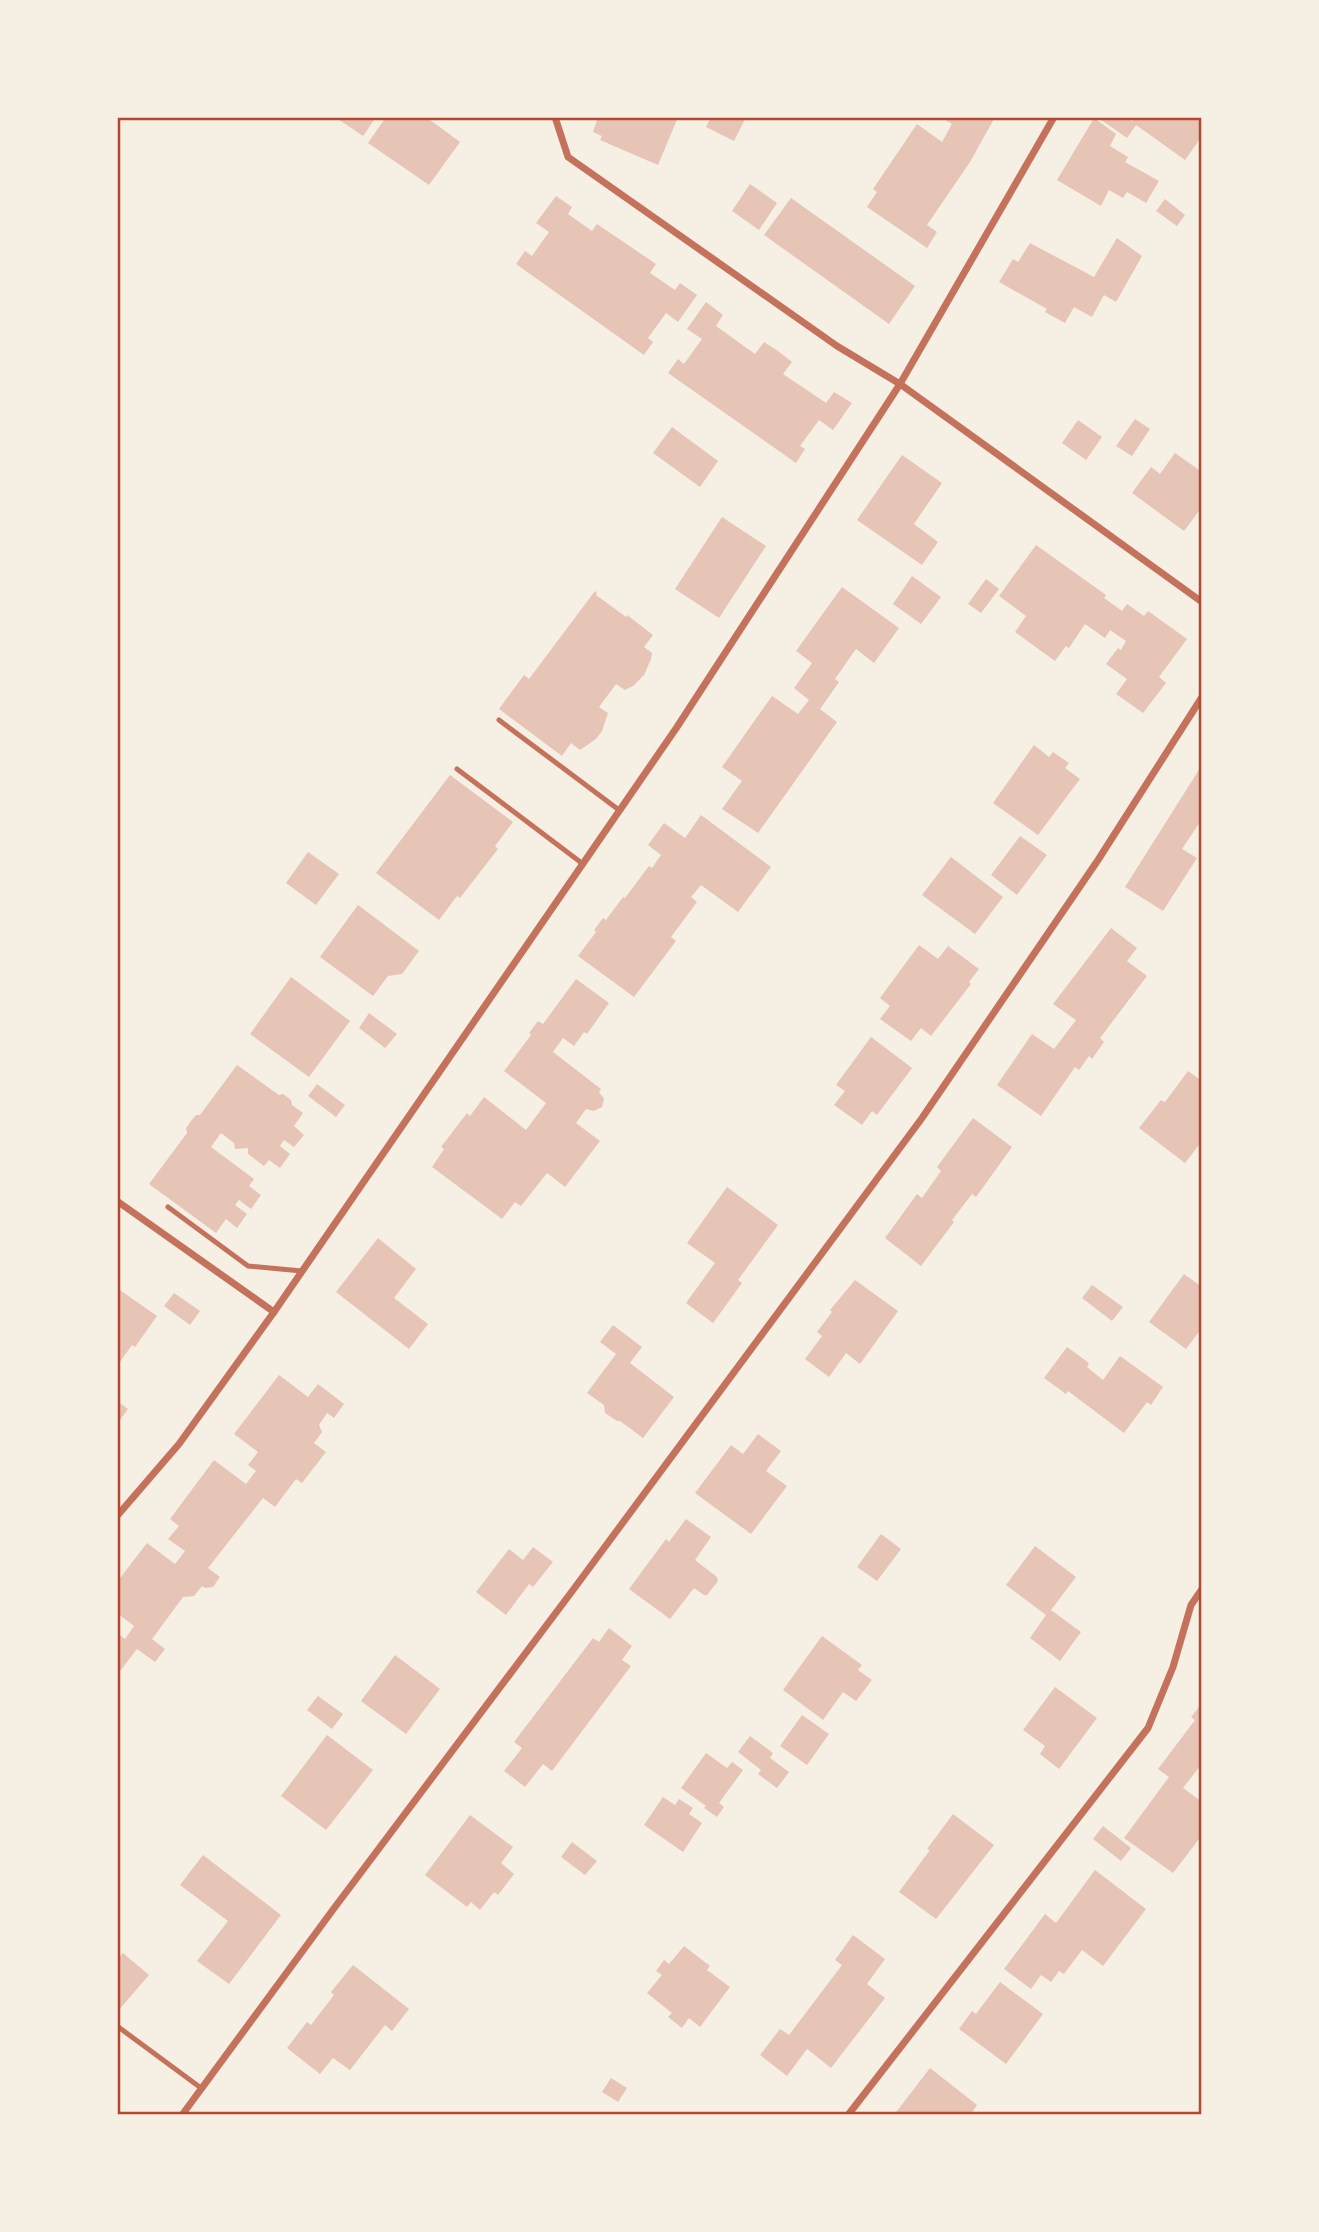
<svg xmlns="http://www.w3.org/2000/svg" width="1319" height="2232" viewBox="0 0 1319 2232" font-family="Karla,sans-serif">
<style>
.building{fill:#e6c5b7}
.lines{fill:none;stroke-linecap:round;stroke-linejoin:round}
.service{stroke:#c5725c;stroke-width:5}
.minor{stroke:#c5725c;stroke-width:7}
.neatline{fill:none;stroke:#b5482f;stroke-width:2.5}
</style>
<rect width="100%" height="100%" fill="#f6efe4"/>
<g class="building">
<polygon points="335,117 376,117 363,136"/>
<polygon points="386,117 426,117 460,142 429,185 368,143"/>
<polygon points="598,117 678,117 658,165 600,140 602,136 593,132"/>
<polygon points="711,117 746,117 734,141 706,127"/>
<polygon points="941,117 995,117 970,162 927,225 937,232 927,248 867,207 877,192 873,189 917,124 942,142 952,124"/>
<polygon points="1101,117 1126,117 1132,121 1135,117 1202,117 1202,136 1185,160 1136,125 1127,138 1100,119"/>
<polygon points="1094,118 1116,134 1110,146 1128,157 1125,162 1159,181 1146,203 1127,192 1123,198 1109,190 1101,206 1057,180"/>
<polygon points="750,184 777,203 759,230 732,211"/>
<polygon points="556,196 572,207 568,214 592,231 597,224 656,264 650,273 675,290 680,283 697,295 678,322 666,313 648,338 653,342 644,355 516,264 525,251 532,256 549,232 536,223"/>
<polygon points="791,198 915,286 889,324 764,235"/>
<polygon points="1165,199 1185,215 1177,226 1156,211"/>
<polygon points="1117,238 1142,256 1116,302 1104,295 1092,317 1074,307 1065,323 1045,312 1047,309 999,282 1013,259 1018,262 1030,243 1094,277"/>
<polygon points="706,302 723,315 716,326 755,354 764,342 778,351 792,362 783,374 826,403 834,392 852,403 833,430 819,420 800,446 805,449 796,463 668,373 678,359 684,364 702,339 687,329"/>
<polygon points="1135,419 1150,429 1132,456 1116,446"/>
<polygon points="1078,420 1102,437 1086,460 1062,443"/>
<polygon points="672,427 718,461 700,487 653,453"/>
<polygon points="1175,453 1202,472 1202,507 1184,531 1132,493 1151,467 1160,474"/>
<polygon points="902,455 942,483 914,524 938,542 922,565 857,520"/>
<polygon points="722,517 766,546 719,618 675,589"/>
<polygon points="1036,545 1106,595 1104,598 1122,611 1127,604 1144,616 1148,611 1187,639 1159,677 1166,683 1143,713 1116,694 1127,679 1106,664 1118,648 1121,650 1126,641 1110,630 1105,638 1085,624 1069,648 1066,646 1055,661 1015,632 1026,616 999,596"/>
<polygon points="912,576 941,597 921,624 893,604"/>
<polygon points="986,579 999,589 981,613 968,604"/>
<polygon points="842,587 899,628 874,663 856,649 835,679 839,682 820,709 837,722 758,833 722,809 742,781 722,767 772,696 798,714 809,700 794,688 812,663 796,651"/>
<polygon points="595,591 597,593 596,595 626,617 627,615 653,635 644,647 652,653 651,659 644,675 633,686 625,690 616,684 599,707 608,713 602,731 596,739 580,750 571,743 562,756 499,709 524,675 529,679"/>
<polygon points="1034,745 1049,757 1053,752 1069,763 1065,768 1080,779 1038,835 993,803"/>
<polygon points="1202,765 1202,823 1200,822 1182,849 1197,858 1163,911 1125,887"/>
<polygon points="450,775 513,822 495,846 498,849 460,898 457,896 439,920 376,873"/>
<polygon points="701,815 771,867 738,912 701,885 691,897 697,902 671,937 676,941 634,997 578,956 596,932 594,930 603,918 606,920 623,897 625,898 649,866 652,868 661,855 648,845 664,823 685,838"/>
<polygon points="1020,836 1047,855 1017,895 991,875"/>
<polygon points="308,852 339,874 316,905 286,883"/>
<polygon points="951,857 1003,897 975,934 922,895"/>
<polygon points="358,905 419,951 402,974 388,976 373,996 320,957"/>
<polygon points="1111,928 1137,948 1127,961 1147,976 1100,1038 1104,1042 1092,1059 1089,1056 1079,1070 1075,1067 1041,1116 997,1085 1032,1034 1054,1049 1076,1020 1053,1004"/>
<polygon points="919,945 938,959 948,946 979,969 969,982 971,984 931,1036 921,1028 911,1041 880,1019 890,1006 880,998"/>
<polygon points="291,977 350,1021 309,1077 250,1034"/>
<polygon points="576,979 609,1003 587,1034 584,1032 574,1046 563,1038 553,1052 601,1089 599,1092 604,1099 602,1107 594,1111 586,1109 576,1123 600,1141 565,1187 547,1173 521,1206 515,1202 502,1219 432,1167 444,1149 441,1147 467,1113 470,1116 484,1097 526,1130 546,1103 504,1071 531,1035 529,1033 538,1021 543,1024"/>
<polygon points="369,1013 397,1034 385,1048 359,1028"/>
<polygon points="871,1037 912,1068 877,1115 872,1111 862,1125 834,1105 845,1091 836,1085"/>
<polygon points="237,1065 279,1095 283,1094 291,1100 292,1105 303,1113 294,1126 304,1135 294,1147 284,1140 280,1146 290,1154 280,1168 269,1160 264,1166 248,1154 248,1148 235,1149 234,1143 221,1133 211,1147 254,1179 249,1186 261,1195 251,1209 239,1200 235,1205 247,1214 237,1228 226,1219 216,1233 149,1184 187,1133 186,1128 191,1121 196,1115 200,1115"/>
<polygon points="1188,1071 1202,1081 1202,1141 1185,1163 1139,1128 1161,1100 1165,1102"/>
<polygon points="317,1084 345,1105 336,1117 308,1096"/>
<polygon points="973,1118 1012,1147 976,1197 972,1194 952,1220 954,1222 921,1266 885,1238 917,1194 922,1198 941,1171 937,1167"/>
<polygon points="727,1187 778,1225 738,1280 742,1283 713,1323 686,1303 715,1263 687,1243"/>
<polygon points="378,1238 416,1269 394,1298 428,1324 409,1349 336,1292"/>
<polygon points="1184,1274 1202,1287 1202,1328 1186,1349 1149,1322"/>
<polygon points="855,1280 898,1311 860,1364 846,1353 829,1377 805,1359 822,1336 817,1332 832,1312 830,1310"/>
<polygon points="1092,1285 1123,1307 1112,1321 1082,1298"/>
<polygon points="117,1288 157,1316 135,1347 132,1345 117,1366"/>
<polygon points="174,1293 200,1311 190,1325 164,1306"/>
<polygon points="613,1325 642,1347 630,1363 674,1397 643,1438 620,1421 617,1421 605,1413 604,1405 587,1393 616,1354 600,1342"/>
<polygon points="1067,1347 1089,1363 1087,1367 1103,1380 1120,1356 1163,1387 1151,1405 1147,1402 1124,1433 1068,1391 1066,1394 1044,1378"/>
<polygon points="279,1375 308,1397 318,1384 344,1404 334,1418 327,1413 319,1425 322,1432 314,1443 326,1452 302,1483 296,1479 275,1507 263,1498 208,1568 220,1577 213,1587 205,1588 202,1586 194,1596 183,1597 152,1639 165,1649 155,1662 137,1649 117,1675 117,1633 125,1639 134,1626 117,1613 117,1582 147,1543 175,1564 185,1551 168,1539 179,1526 170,1519 214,1460 246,1484 256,1471 248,1465 258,1452 234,1434"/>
<polygon points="117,1401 128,1409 117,1424"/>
<polygon points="758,1434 781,1451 766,1471 787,1486 751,1534 695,1493 731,1445 743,1454"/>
<polygon points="686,1519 711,1537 695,1560 717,1577 718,1581 707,1595 704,1595 694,1588 670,1619 629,1589 666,1539 669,1542"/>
<polygon points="881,1534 901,1549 877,1581 857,1567"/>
<polygon points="1035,1546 1076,1577 1051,1610 1081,1632 1060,1661 1030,1638 1046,1615 1006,1585"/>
<polygon points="533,1547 553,1562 533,1587 529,1584 506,1615 476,1592 509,1549 523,1560"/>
<polygon points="609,1628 632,1646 622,1660 631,1666 552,1771 543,1764 525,1787 504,1771 522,1748 514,1742 593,1638 599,1642"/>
<polygon points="822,1636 862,1665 858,1670 872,1680 856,1701 843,1692 823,1720 783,1690"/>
<polygon points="395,1655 440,1689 406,1734 361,1701"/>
<polygon points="1055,1687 1097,1718 1059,1769 1040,1754 1045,1746 1023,1730"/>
<polygon points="318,1696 343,1714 332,1729 307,1710"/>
<polygon points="1202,1703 1202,1767 1200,1766 1183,1788 1202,1802 1202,1835 1173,1873 1124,1838 1169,1777 1158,1769 1195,1720 1191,1717"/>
<polygon points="802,1715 829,1734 807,1765 780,1746"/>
<polygon points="327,1735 373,1770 326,1830 281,1796"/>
<polygon points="750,1736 773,1753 770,1758 789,1772 777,1788 758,1774 761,1770 738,1752"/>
<polygon points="706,1753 727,1768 732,1762 743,1770 719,1803 724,1807 717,1817 704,1808 706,1806 681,1788"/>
<polygon points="663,1797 675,1805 679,1799 693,1808 689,1814 702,1823 683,1852 644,1825"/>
<polygon points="953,1814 994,1845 936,1919 899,1892 930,1850 927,1849"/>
<polygon points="470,1815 513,1847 501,1863 514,1874 498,1895 494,1892 480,1910 471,1902 467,1907 425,1875"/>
<polygon points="1103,1826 1131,1848 1121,1861 1093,1839"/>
<polygon points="572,1842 597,1861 585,1875 561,1857"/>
<polygon points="203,1855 281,1915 229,1984 197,1961 228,1921 180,1885"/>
<polygon points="1095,1870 1146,1909 1103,1966 1082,1950 1064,1974 1059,1971 1051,1982 1041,1975 1031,1989 1004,1969 1045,1914 1056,1923"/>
<polygon points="853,1935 885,1959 867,1984 885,1998 831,2068 807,2049 787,2076 760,2055 780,2029 789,2035 842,1965 835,1960"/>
<polygon points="684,1946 710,1966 707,1970 730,1987 700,2027 689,2018 682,2028 668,2017 672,2013 647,1993 662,1975 656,1971 664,1960 669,1964"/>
<polygon points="123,1953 149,1975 117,2012 117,1960"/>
<polygon points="353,1965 409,2009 392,2031 385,2025 350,2070 333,2058 320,2074 287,2048 307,2022 311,2025 334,1995 331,1992"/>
<polygon points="1000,1982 1043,2014 1006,2064 959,2029 972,2011 976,2014"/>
<polygon points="930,2068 977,2105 970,2115 894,2115"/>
<polygon points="611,2078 627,2088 618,2102 602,2092"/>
</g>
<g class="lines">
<g class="service">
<polyline points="499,720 619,810"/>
<polyline points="457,769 583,864"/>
<polyline points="168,1207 248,1266 302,1271"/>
<polyline points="117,2026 201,2088"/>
</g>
<g class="minor">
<polyline points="555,117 568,157 837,346 900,384 1202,602"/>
<polyline points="117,1201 274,1312"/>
<polyline points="117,1516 179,1444 274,1312 677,727 900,384 1054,117"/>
<polyline points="182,2115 332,1911 573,1590 922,1118 1098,860 1202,697"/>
<polyline points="848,2115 1148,1728 1173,1667 1191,1605 1202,1589"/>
</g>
</g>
<rect width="1319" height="2232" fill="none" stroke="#f6efe4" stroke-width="238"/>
<rect x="119" y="119" width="1081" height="1994" class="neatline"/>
</svg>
